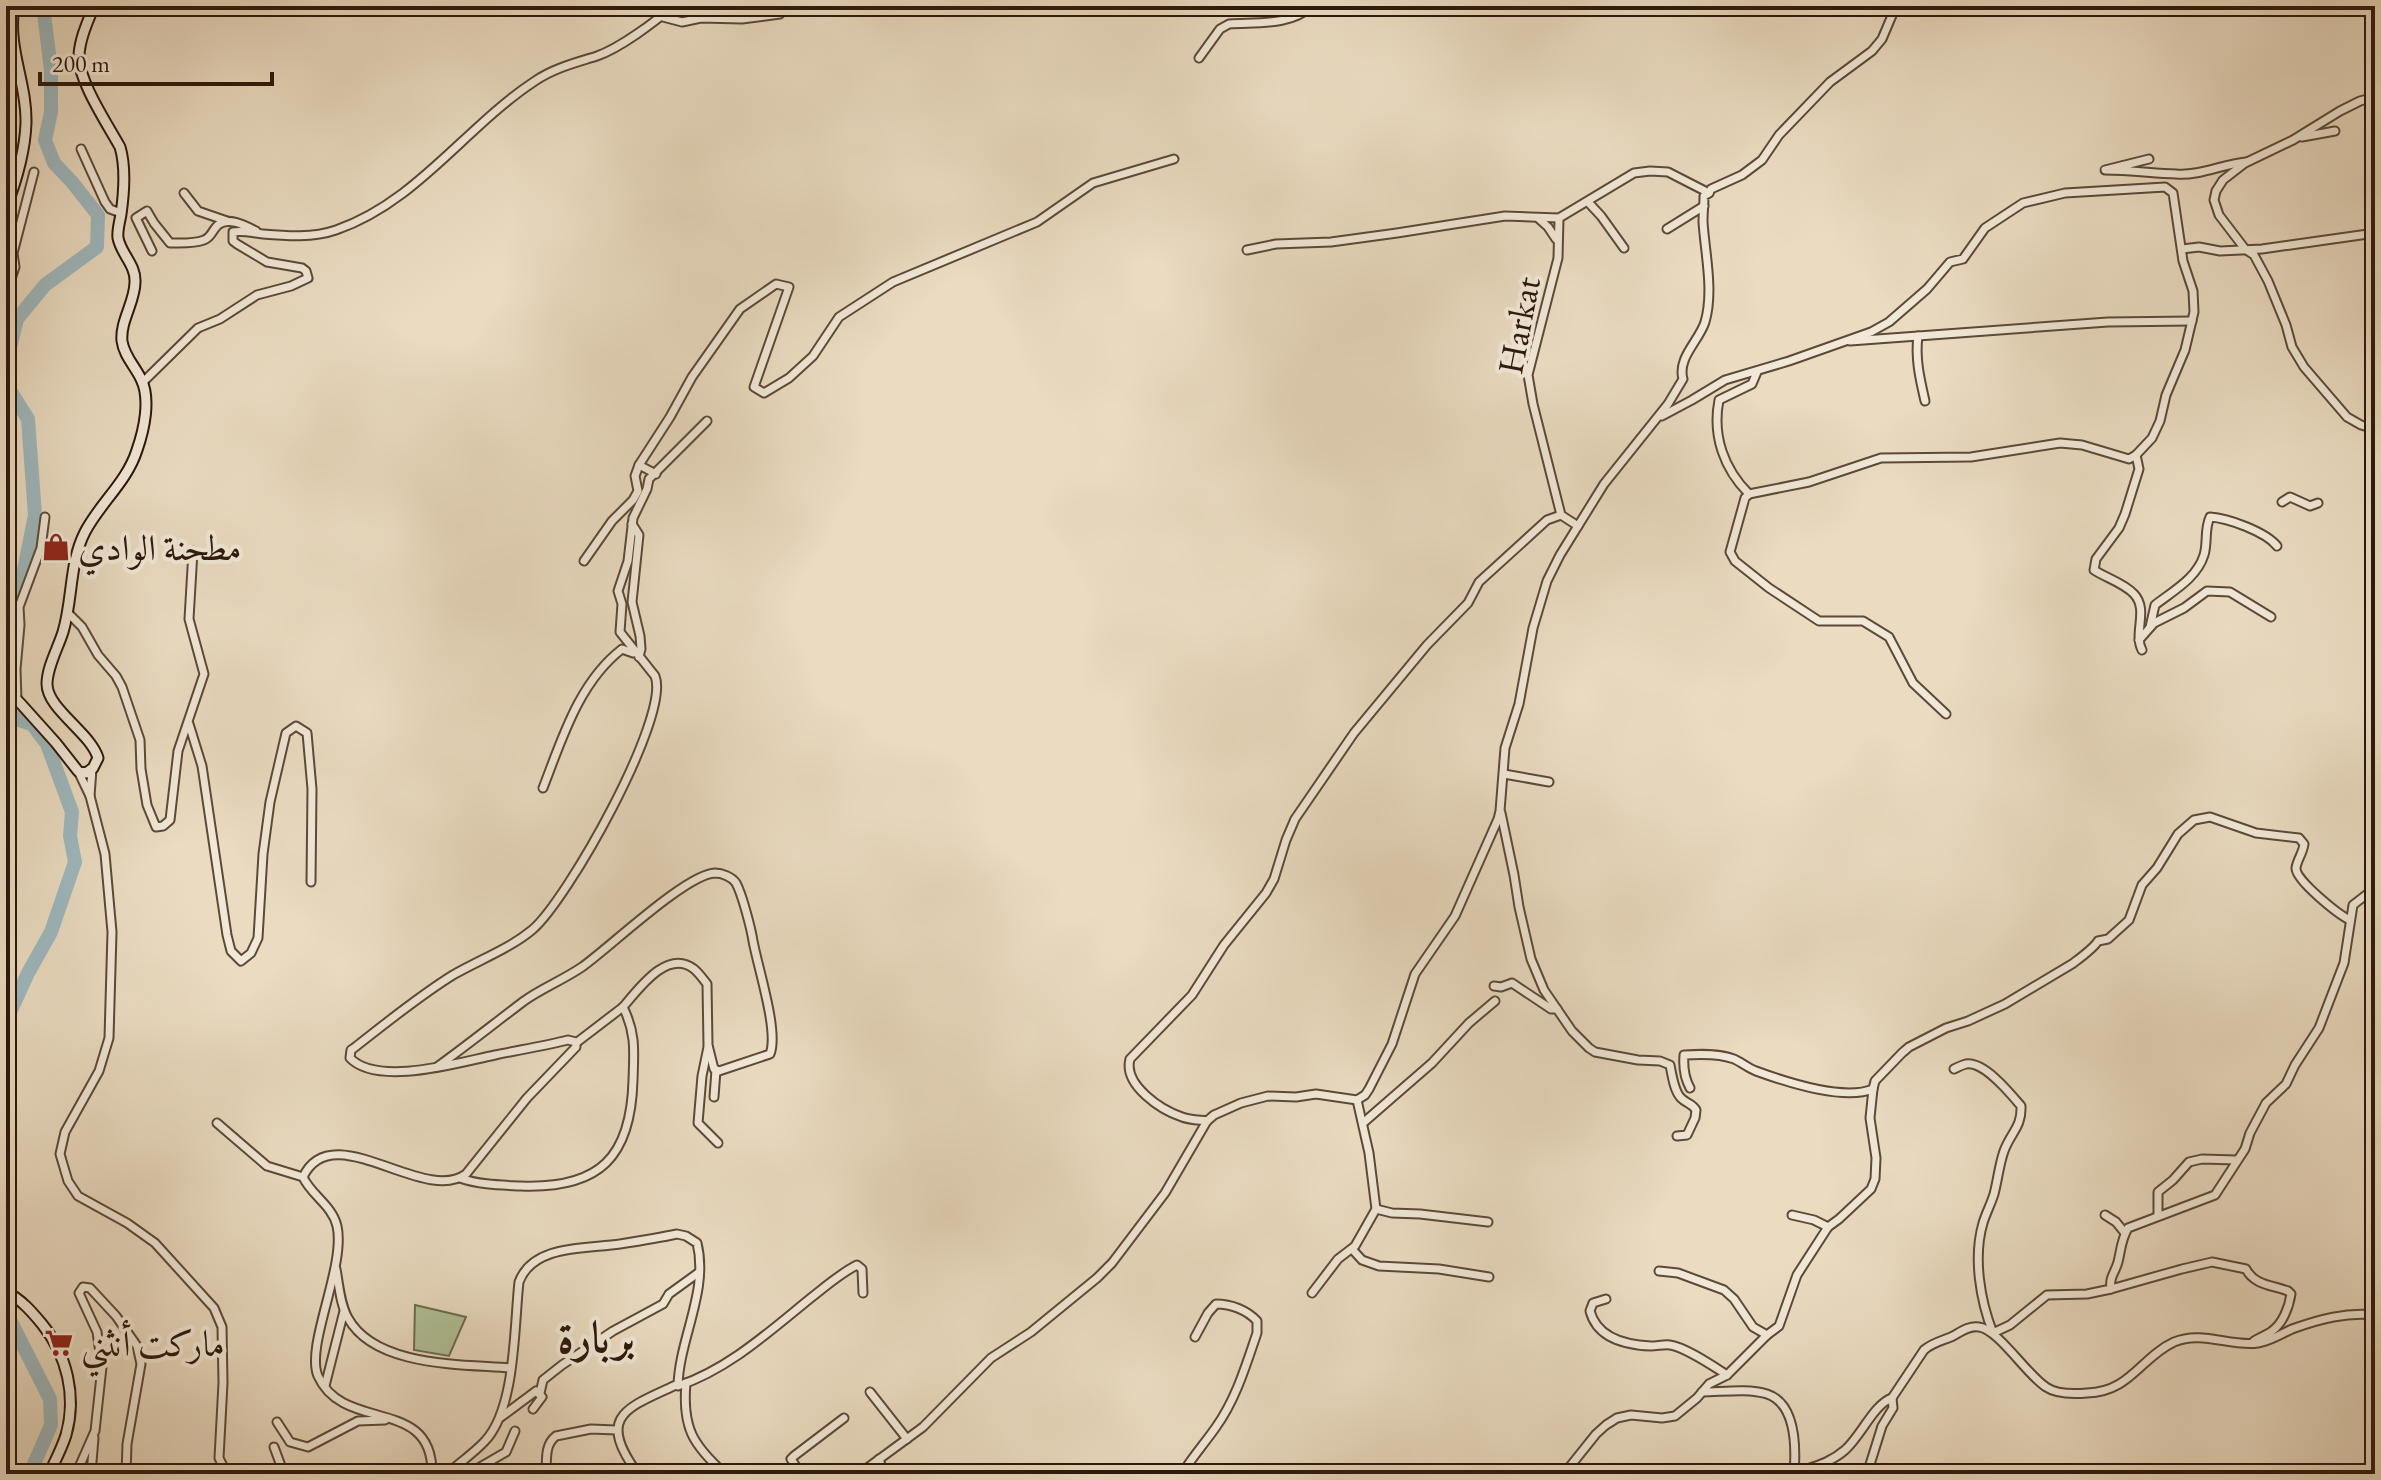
<svg xmlns="http://www.w3.org/2000/svg" width="2381" height="1480" viewBox="0 0 2381 1480" font-family="'EB Garamond',Amiri,serif">
<style>
.green{fill:#b1c197;stroke:#6e6c51;stroke-width:2}
.lines{fill:none;stroke-linecap:round;stroke-linejoin:round}
.river{stroke:#9eb8bf;stroke-width:14}
.street-casing{stroke:#5c4938;stroke-width:11}
.secondary-casing{stroke:#2c180b;stroke-width:13}
.street{stroke:#f1e8d7;stroke-width:7}
.secondary{stroke:#f1e8d7;stroke-width:9}
.labels{text-anchor:middle;stroke-width:8;stroke-linejoin:round;paint-order:stroke}
.street-label{font-size:36px;fill:#2c180b;stroke:#f1e8d7}
.poi-label{font-size:36px;fill:#2c180b;stroke:#f1e8d7;text-anchor:start}
.district-label{font-size:44px;font-weight:bold;fill:#2c180b;stroke:#f1e8d7}
</style>
<rect width="100%" height="100%" fill="#eadbc1"/>
<filter id="stains"><feTurbulence type="fractalNoise" baseFrequency=".0025" numOctaves="4"/><feColorMatrix values="0 0 0 0 .2 0 0 0 0 .09 0 0 0 0 .02 0 0 0 .5 -.17"/></filter>
<radialGradient id="worn" r=".72"><stop offset=".6" stop-color="#630" stop-opacity="0"/><stop offset="1" stop-color="#630" stop-opacity=".3"/></radialGradient>
<polygon class="green" points="415,1305 466,1317 449,1356 414,1350"/>
<g class="lines">
<g class="river">
<polyline points="6,364 17,319 45,285 97,247 98,215 72,182 54,163 45,140 51,112 51,70 43,6"/>
<polyline points="6,384 28,419 35,515 22,580 6,614"/>
<polyline points="6,706 9,713 19,720 32,724 47,744 72,812 70,836 75,862 51,932 28,973 6,1021"/>
<polyline points="6,1190 6,1195"/>
<polyline points="6,1312 50,1399 51,1425 34,1464"/>
</g>
<defs>
<g id="street">
<polyline points="663,17 682,22 701,18 742,19 780,14"/>
<path d="M1199 58 1220 29 1229 24C1258 22 1290 26 1312 6"/>
<polyline points="2375,97 2360,101 2340,111 2293,140 2245,163 2223,180 2216,191 2214,200 2219,215 2245,249 2254,255 2268,281 2286,325 2292,347 2304,367 2347,417 2361,425 2375,429"/>
<polyline points="2302,137 2335,131"/>
<polyline points="81,149 105,202 110,209 121,213"/>
<path d="M2149 159 2105 170C2129 170 2152 173 2176 174 2200 176 2223 164 2246 162"/>
<polyline points="184,193 198,211 227,221"/>
<polyline points="1709,193 1711,189 1742,175 1762,160 1779,135 1830,82 1872,51 1882,39 1896,6"/>
<polyline points="1588,202 1601,216 1624,248"/>
<polyline points="1538,218 1548,227 1556,239"/>
<polyline points="1559,218 1558,258 1528,375 1533,404 1561,515 1578,526"/>
<polyline points="1667,229 1704,206"/>
<polyline points="2182,249 2199,247 2220,251 2262,249 2375,233"/>
<path d="M152 251 136 218 147 211 154 223 170 243C180 243 194 244 204 240 212 237 212 230 218 225 228 216 246 226 256 231"/>
<polyline points="6,294 15,267 13,253 34,172"/>
<path d="M1918 336C1915 359 1920 379 1925 401"/>
<polyline points="1850,341 2108,322 2192,321"/>
<path d="M1757 372 1752 384 1719 400C1712 436 1724 469 1749 494L1809 482 1881 458 1971 457 2060 443 2082 445 2129 459 2136 455"/>
<path d="M142 383 198 328 220 319 257 295 291 286 308 278 306 271 302 268 267 262 237 244 233 241V232C243 230 253 233 263 234 287 236 313 238 336 230 417 202 465 127 535 81 554 68 575 63 597 56 620 48 655 22 673 6"/>
<path d="M1662 416 1692 400 1725 380 1789 361 1871 332 1889 322 1927 289 1950 262 1963 259 1985 228 2023 203 2065 193 2165 187 2173 193 2183 261 2193 291 2194 312 2185 350 2166 395 2160 421 2152 438 2136 455 2139 469 2125 514 2119 528 2096 559 2094 570C2106 578 2124 583 2134 594 2149 610 2133 633 2142 650"/>
<polyline points="656,474 639,465 670,417 692,377 740,309 776,284 789,287 754,387 764,393 789,378 813,356 839,317 893,282 1037,222 1093,183 1174,159"/>
<polyline points="1749,494 1745,498 1730,552 1735,561 1769,588 1819,621 1863,621 1889,637 1913,683 1946,714"/>
<polyline points="2282,502 2290,497 2310,506 2318,503"/>
<polyline points="632,524 639,535 632,602 640,636 641,649 639,657"/>
<polyline points="584,561 612,521 633,500 638,491 635,476 639,465"/>
<polyline points="68,613 82,627 98,655 116,676 122,687 140,740 141,769 147,805 156,827 163,826 170,820 178,751 204,674 189,619 193,551"/>
<path d="M2150 627 2155 605C2173 591 2197 578 2204 555 2208 542 2204 530 2210 517 2228 518 2266 532 2277 546"/>
<polyline points="2139,640 2154,623 2184,608 2207,591 2230,592 2271,617"/>
<polyline points="17,700 16,669 20,625 19,607 41,548 45,517"/>
<polyline points="189,724 202,766 227,935 231,951 241,961 251,953 258,938 263,854 270,802 286,733 296,726 307,733 312,789 311,882"/>
<polyline points="78,771 90,796 92,769"/>
<polyline points="1504,774 1549,782"/>
<path d="M543 788C562 739 579 682 622 649L633 653"/>
<polyline points="90,796 105,854 112,932 109,1038 99,1071 65,1132 60,1154 68,1181 78,1196 127,1223 155,1243 214,1308 222,1327 223,1383 219,1458 227,1474"/>
<path d="M1501 813 1514 875 1519 907 1531 959 1544 990 1572 1031 1589 1048 1595 1052 1638 1060 1660 1061 1670 1065C1672 1075 1674 1091 1681 1098 1687 1104 1692 1103 1696 1110L1695 1118 1687 1135 1677 1136"/>
<polyline points="1494,986 1501,987 1512,983 1551,1009 1557,1009"/>
<polyline points="576,1043 623,1007"/>
<polyline points="708,1047 702,1076 698,1123 718,1143"/>
<path d="M437 1067C466 1046 495 1023 524 1001 542 988 563 980 582 967 608 949 686 874 715 873 722 873 732 877 736 883 742 894 751 928 753 941 758 968 779 1032 770 1054L719 1071 714 1069 708 1045 707 984C703 979 699 973 694 969 667 948 638 990 623 1007 636 1033 634 1051 633 1080 631 1157 600 1189 521 1186 501 1185 480 1185 460 1178"/>
<path d="M1954 1069C1958 1067 1962 1065 1966 1064 1984 1061 2010 1093 2021 1106 2022 1127 2011 1132 2004 1151 1999 1165 1998 1179 1994 1194 1991 1204 1986 1213 1983 1223 1973 1257 1980 1300 1993 1333L2010 1325 2047 1295 2087 1294 2111 1289C2109 1277 2115 1273 2118 1262 2121 1250 2121 1240 2128 1228L2215 1195 2245 1149 2250 1133 2266 1103 2286 1084 2295 1065 2319 1028 2344 963 2353 905 2375 888"/>
<path d="M1690 1088C1684 1077 1683 1067 1684 1055 1699 1054 1719 1053 1734 1059 1741 1062 1748 1068 1756 1071 1786 1082 1843 1101 1873 1089"/>
<polyline points="714,1097 716,1070"/>
<path d="M1207 1121C1199 1120 1190 1120 1182 1117 1161 1110 1123 1085 1130 1059L1192 995 1224 945 1266 893 1274 879 1286 840 1295 819 1354 733 1427 645 1468 603 1479 582 1547 520 1561 515"/>
<polyline points="217,1123 267,1166 303,1177"/>
<polyline points="1363,1123 1432,1063 1469,1023 1495,1001"/>
<polyline points="1376,1209 1392,1213 1420,1214 1488,1222"/>
<polyline points="1792,1215 1814,1220 1828,1227"/>
<polyline points="2105,1215 2116,1222 2125,1233"/>
<polyline points="2158,1215 2158,1192 2173,1180 2189,1162 2202,1159 2236,1160"/>
<polyline points="1352,1249 1362,1260 1379,1266 1439,1269 1489,1277"/>
<path d="M336 1269C339 1285 340 1304 348 1318 375 1367 461 1364 510 1368"/>
<polyline points="1659,1271 1678,1273 1724,1290 1734,1299 1753,1327 1767,1335"/>
<path d="M2111 1289 2182 1269 2212 1262 2246 1269C2254 1285 2272 1285 2288 1291L2291 1294C2289 1307 2283 1323 2272 1331 2267 1335 2260 1337 2254 1341"/>
<polyline points="1312,1293 1338,1259 1355,1246 1376,1209 1369,1153 1357,1100"/>
<path d="M1606 1299 1593 1303 1590 1311C1597 1338 1626 1345 1651 1346 1657 1346 1665 1344 1670 1345 1685 1347 1713 1366 1727 1375"/>
<path d="M686 1383C682 1428 693 1445 725 1474"/>
<polyline points="325,1386 344,1311"/>
<polyline points="870,1392 907,1439"/>
<path d="M1702 1392C1722 1392 1747 1388 1767 1394 1797 1404 1796 1449 1794 1474"/>
<polyline points="540,1393 543,1380 562,1365 613,1331 663,1304 669,1294 698,1273"/>
<polyline points="501,1417 536,1391 542,1397 533,1409"/>
<polyline points="277,1422 290,1442 308,1447 358,1421 385,1420"/>
<polyline points="274,1447 284,1474"/>
<polyline points="879,1459 884,1474"/>
<polyline points="76,1474 95,1431 102,1367 97,1332 79,1293 83,1287 90,1288 116,1316 137,1346 141,1364 127,1444 126,1474"/>
<polyline points="91,1474 94,1438"/>
<path d="M432 1474C433 1395 344 1434 318 1376 305 1346 346 1266 337 1226 332 1205 311 1195 303 1177 332 1115 423 1205 466 1174L527 1098 576 1047V1042L568 1040C544 1046 519 1050 495 1055 460 1062 378 1087 350 1058L351 1050 354 1048C386 1023 419 996 453 975 479 960 509 949 532 930 567 901 671 716 655 676L620 632 622 604 618 591 628 561 633 518 647 489 649 479 707 421"/>
<path d="M447 1474C459 1463 474 1453 485 1441 516 1408 514 1326 519 1282 533 1244 587 1249 620 1244 639 1241 658 1238 677 1234L686 1236 697 1243C709 1291 679 1339 678 1386 729 1369 771 1330 812 1297 826 1286 841 1273 857 1265L862 1269 863 1293"/>
<polyline points="468,1474 506,1452 515,1431"/>
<path d="M546 1474C547 1461 544 1445 556 1436L591 1429 616 1430"/>
<path d="M638 1474C595 1415 627 1408 678 1384"/>
<polyline points="801,1474 791,1459 794,1456 844,1418"/>
<path d="M859 1474 923 1427 991 1358 1031 1332 1097 1278 1112 1263 1165 1193 1207 1121 1214 1115 1241 1103 1268 1096 1296 1097 1316 1094 1357 1100 1365 1095 1369 1089 1392 1044 1415 974 1455 916 1498 819 1500 811 1505 748 1519 704 1533 628 1547 581 1560 555 1604 484 1668 404 1683 379C1677 358 1699 341 1705 322 1714 291 1705 253 1703 222 1703 213 1704 205 1704 196L1709 193 1668 172 1650 171 1634 173 1559 218 1505 216 1397 233 1331 242 1276 244 1247 250"/>
<path d="M1182 1474C1192 1457 1205 1443 1216 1427 1236 1399 1246 1365 1257 1333V1321C1247 1310 1231 1304 1216 1304L1208 1313 1195 1337"/>
<path d="M1564 1474 1596 1434 1606 1425 1617 1418 1631 1415 1662 1418 1675 1416 1697 1398 1709 1384 1727 1375 1767 1335 1779 1326 1797 1275 1828 1227 1839 1219 1871 1189 1875 1179 1876 1158 1870 1118 1873 1089 1875 1081 1902 1053 1909 1047 1946 1028 1968 1021 2005 1004 2072 964C2080 958 2093 949 2098 941L2108 939 2129 920 2142 885 2157 868 2178 834 2194 820 2210 817 2256 833 2299 838 2304 844C2303 853 2297 860 2296 868 2295 880 2339 915 2350 920"/>
<path d="M1793 1474C1811 1467 1829 1464 1845 1450 1861 1436 1874 1404 1892 1398L1924 1350C1932 1343 1941 1341 1951 1337 1959 1333 1969 1325 1979 1327 1998 1329 2027 1375 2046 1387 2056 1394 2075 1394 2087 1393 2130 1392 2140 1358 2174 1342 2202 1330 2230 1347 2258 1343 2270 1341 2281 1334 2292 1329 2320 1319 2346 1312 2375 1315"/>
<polyline points="1867,1474 1882,1426 1893,1408 1892,1398"/>
</g>
<g id="secondary">
<path d="M6 208C16 182 25 151 26 123 27 82 7 49 14 6"/>
<path d="M6 701 17 700 21 704 56 743 78 771 86 773 93 768 98 758C91 733 47 709 47 684 47 667 58 648 63 632 73 599 69 563 85 532 100 503 127 482 137 450 144 430 151 399 141 379 135 366 124 356 122 341 120 321 135 302 135 282 136 265 121 254 118 238 117 230 120 221 121 214 124 193 126 167 120 147 108 125 77 79 79 55 80 38 88 21 94 6"/>
<path d="M6 1292C21 1299 32 1312 42 1324 67 1355 77 1396 66 1435 62 1448 55 1461 49 1474"/>
</g>
</defs>
<use href="#street" class="street-casing"/>
<use href="#secondary" class="secondary-casing"/>
<use href="#street" class="street"/>
<use href="#secondary" class="secondary"/>
</g>
<defs>
<symbol id="shop-bare" viewBox="-9 -9 18 18"><path d="M-5-2.5h2.3a2.7 3.5 0 0 1 5.4 0H5L5.5 6h-11ZM-1.5-2.5h3a1.5 2.3 0 0 0-3 0Z" fill="#8f2418" stroke="#f1e8d7" stroke-width="2.5" paint-order="stroke"/></symbol>
<symbol id="supermarket-bare" viewBox="-9 -9 18 18"><path d="M-6-5.5h2.5l.6 2H6L4.5 2H-2.5L-4.4-4H-6ZM-1.5 3.2a1.3 1.3 0 1 0 .1 0ZM3 3.2a1.3 1.3 0 1 0 .1 0Z" fill="#8f2418" stroke="#f1e8d7" stroke-width="2.5" paint-order="stroke"/></symbol>
</defs>
<g fill-rule="evenodd">
<use href="#shop-bare" x="36" y="527" width="40" height="40"/>
<use href="#supermarket-bare" x="39" y="1323" width="40" height="40"/>
</g>
<g class="labels">
<g class="street-label">
<text transform="translate(1518 325) rotate(-79)" y="13">Harkat</text>
</g>
<g class="poi-label">
<text x="78" y="560">مطحنة الوادي</text>
<text x="81" y="1356">ماركت أنثني</text>
</g>
<g class="district-label">
<text x="596" y="1352">بربارة</text>
</g>
</g>
<rect width="2381" height="1480" fill="none" stroke="#eadbc1" stroke-width="32"/>
<rect x="8" y="8" width="2365" height="1464" fill="none" stroke="#2c180b" stroke-width="4"/>
<rect x="16" y="16" width="2349" height="1448" fill="none" stroke="#2c180b" stroke-width="2"/>
<path d="M40 72v12h232v-12" fill="none" stroke="#2c180b" stroke-width="4"/>
<text x="52" y="72" font-size="24" fill="#2c180b" stroke="#f1e8d7" stroke-width="6" paint-order="stroke">200 m</text>
<rect width="100%" height="100%" filter="url(#stains)"/>
<rect width="100%" height="100%" fill="url(#worn)"/>
</svg>
